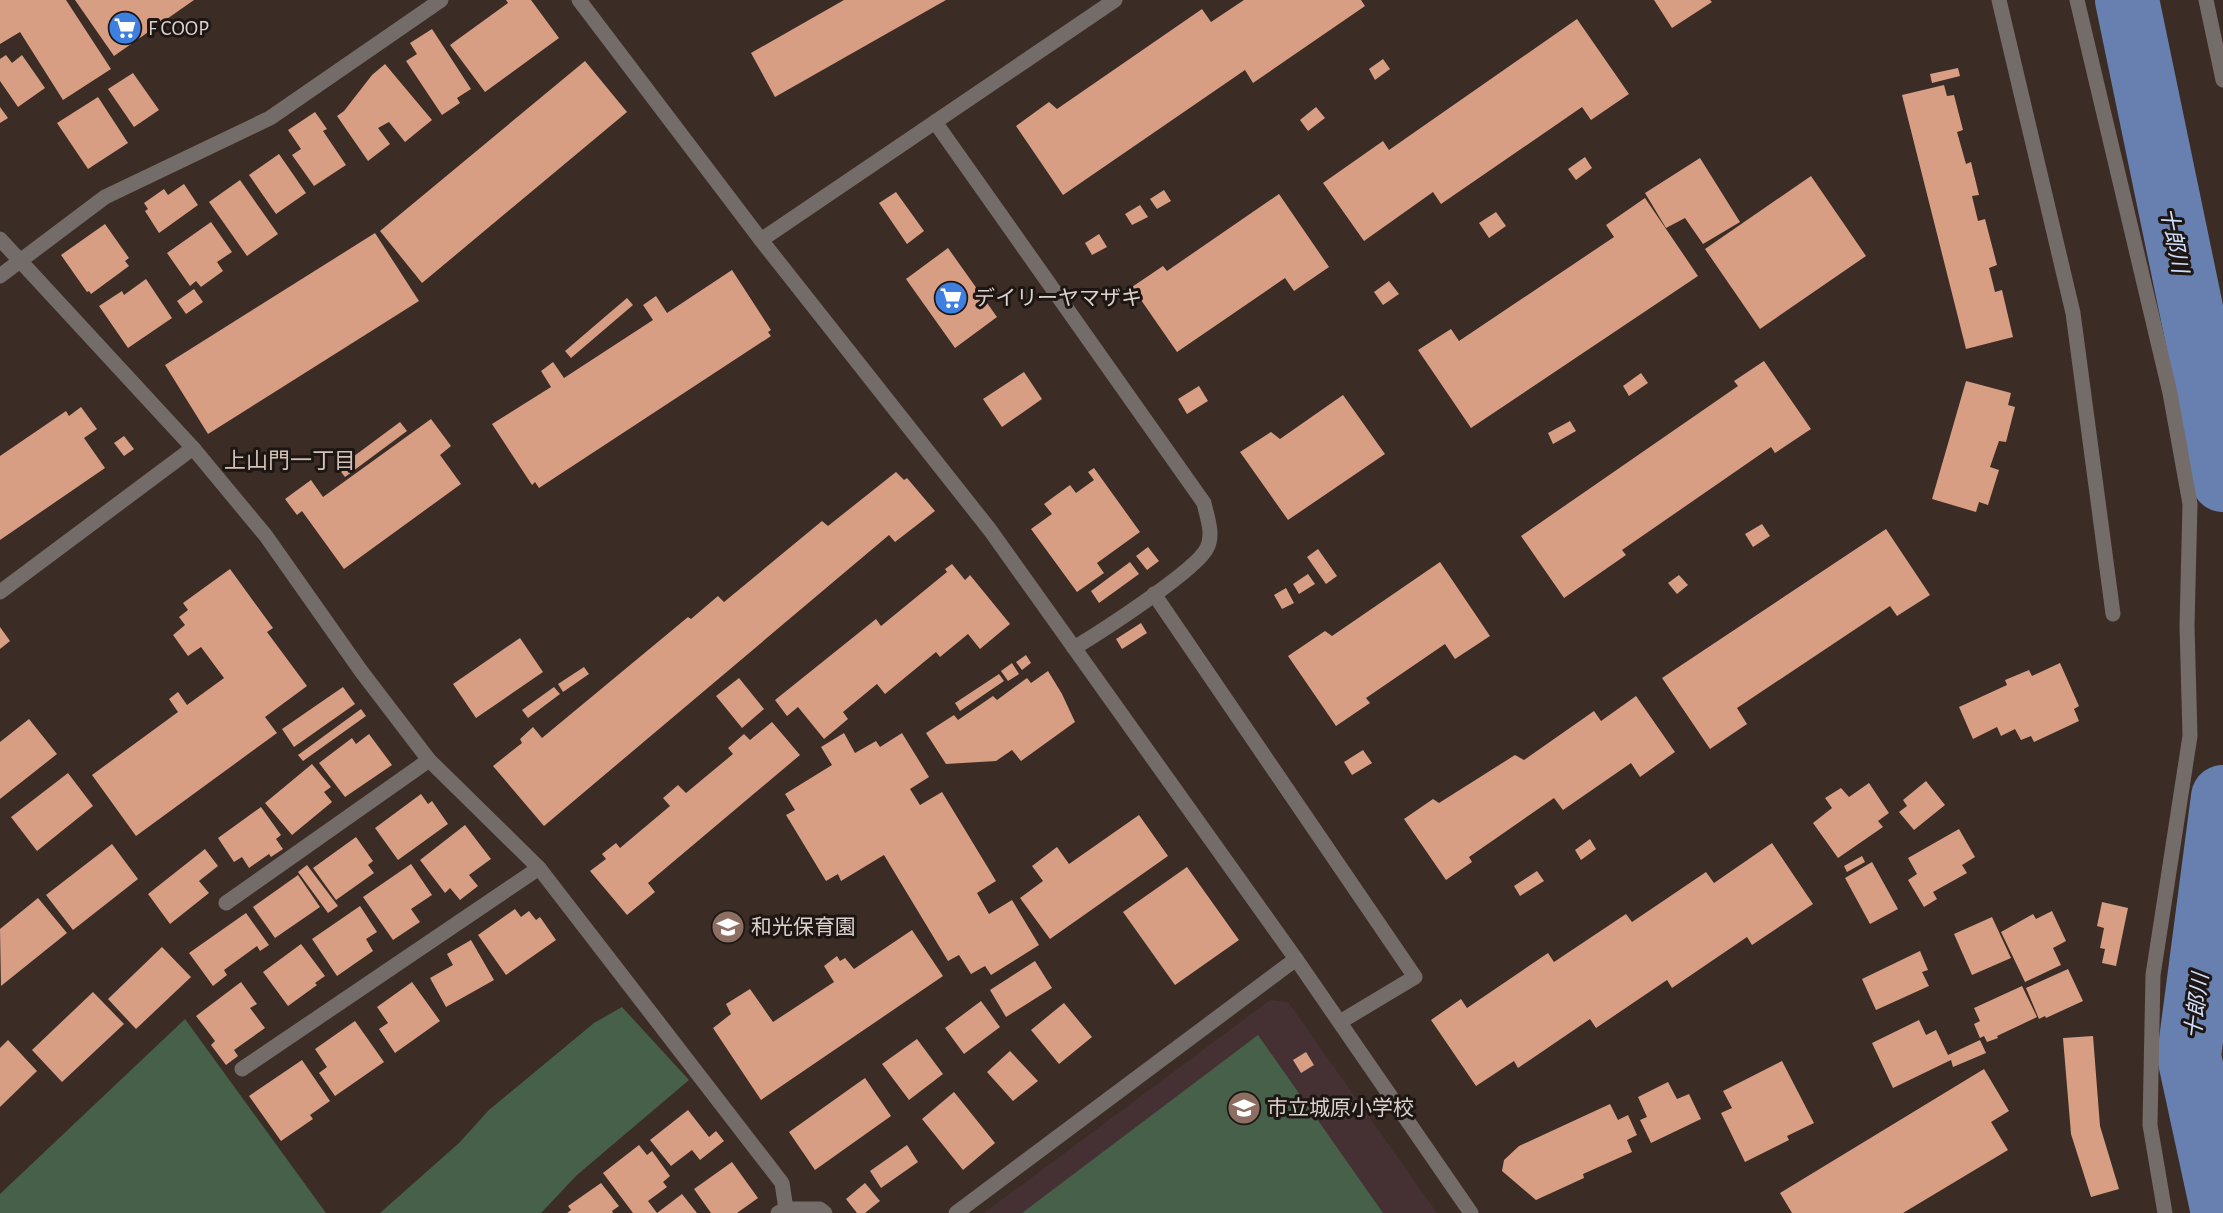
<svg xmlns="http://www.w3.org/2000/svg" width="2223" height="1213" viewBox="0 0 2223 1213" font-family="'Alegreya Sans','Noto Sans JP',sans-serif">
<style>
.education{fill:#453133}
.green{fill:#466049}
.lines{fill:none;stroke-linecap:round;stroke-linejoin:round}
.river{stroke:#6880b0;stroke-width:64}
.building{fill:#d89e84}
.minor{stroke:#746c69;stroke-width:15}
.labels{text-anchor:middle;stroke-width:6;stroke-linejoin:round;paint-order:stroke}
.poi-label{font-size:21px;fill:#dbd1cd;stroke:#1d1613;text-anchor:start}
.water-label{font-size:22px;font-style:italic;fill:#cfdefc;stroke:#1d1613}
.neighbourhood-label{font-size:22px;fill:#d3c0b7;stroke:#1d1613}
</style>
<rect width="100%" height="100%" fill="#3b2c25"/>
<polygon class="education" points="1270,1000 1288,1002 1437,1213 984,1213"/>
<g class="green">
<polygon points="622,1007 689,1080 577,1175 541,1213 380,1213 459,1143 489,1110 594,1023"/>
<polygon points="185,1019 326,1213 0,1213 0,1194"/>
<polygon points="1258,1035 1383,1213 1022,1213"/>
</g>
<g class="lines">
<g class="river">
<polyline points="2127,0 2203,366 2223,480"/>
<polyline points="2223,1213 2189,1056 2223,797"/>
</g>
</g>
<g class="building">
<polygon points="0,0 66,0 111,69 63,100 20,32 0,44"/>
<polygon points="75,0 194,0 114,56"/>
<polygon points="506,0 531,0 559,38 485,92 450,45 508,3"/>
<polygon points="844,0 946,0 775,97 751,53"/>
<polygon points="1244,0 1361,0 1365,6 1253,83 1245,70 1063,195 1016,126 1049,102 1057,109 1202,9 1211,22"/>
<polygon points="1654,0 1710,0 1712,2 1672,28"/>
<polygon points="1577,19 1629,94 1591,120 1582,107 1441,204 1433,192 1364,241 1323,183 1383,141 1389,150"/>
<polygon points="432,29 471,89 457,98 460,103 442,115 406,61 417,54 410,43"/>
<polygon points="6,55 12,63 22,55 45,88 18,107 0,81 0,59"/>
<polygon points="1383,59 1390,69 1375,80 1369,69"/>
<polygon points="585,61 627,112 422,283 380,231"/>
<polygon points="385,64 432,120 405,142 389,122 378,128 390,144 368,161 337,116 344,111 372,75"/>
<polygon points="1958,68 1960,76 1932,83 1930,74"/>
<polygon points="133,73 159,110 134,127 108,89"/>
<polygon points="1944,85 1947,96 1954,95 1963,130 1957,132 1966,164 1971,162 1979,195 1972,196 1978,221 1985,219 1997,265 1989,268 1995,292 2002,290 2013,337 1966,349 1902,95"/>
<polygon points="98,97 128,143 88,169 57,123"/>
<polygon points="0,107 8,118 0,123"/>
<polygon points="1316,107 1325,118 1308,131 1300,120"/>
<polygon points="315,112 327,129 323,131 346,165 314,186 292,155 301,149 288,130"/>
<polygon points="279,154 306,193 276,214 249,175"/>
<polygon points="1585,157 1592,168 1576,180 1568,169"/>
<polygon points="1700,158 1740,222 1703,244 1685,218 1666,228 1645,193"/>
<polygon points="1811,176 1866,256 1760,329 1705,249"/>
<polygon points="240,180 278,234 247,256 209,202"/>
<polygon points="184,184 198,205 159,233 145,211 148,209 144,203 164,189 168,195"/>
<polygon points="1164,190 1171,201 1157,209 1150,199"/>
<polygon points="896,192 924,231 907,244 879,203"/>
<polygon points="1279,194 1329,267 1294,291 1285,278 1177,352 1132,287 1163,266 1167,271"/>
<polygon points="1645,198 1698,276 1471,428 1418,350 1451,329 1459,341 1614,237 1606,225"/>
<polygon points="1140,205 1148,217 1132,225 1125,214"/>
<polygon points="1496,212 1506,226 1489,238 1479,223"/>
<polygon points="211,222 232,252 217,262 223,271 201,287 196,281 190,286 167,253"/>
<polygon points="105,224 129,258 125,261 129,266 91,294 89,291 87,292 61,255"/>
<polygon points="375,233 419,301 208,434 165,365"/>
<polygon points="1099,234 1107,247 1092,255 1085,243"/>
<polygon points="948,248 997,317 955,348 906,279"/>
<polygon points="732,270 771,330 768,332 771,336 539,488 535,482 532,485 492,424 551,387 541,371 553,362 564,378 653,320 643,305 656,296 667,313"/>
<polygon points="146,279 172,318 128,348 99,306 122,291 124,295"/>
<polygon points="1389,281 1399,294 1383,305 1374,292"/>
<polygon points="194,289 203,302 186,314 177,301"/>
<polygon points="627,298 633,305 571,358 565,351"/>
<polygon points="1764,361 1811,429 1775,453 1771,447 1622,550 1626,555 1564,598 1521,536 1738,386 1734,381"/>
<polygon points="1024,372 1042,399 1002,427 983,399"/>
<polygon points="1641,373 1648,383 1629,396 1623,386"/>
<polygon points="1966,381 2011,393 2008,405 2015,407 2006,442 1999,441 1990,467 1999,470 1988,505 1979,502 1976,512 1932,499"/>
<polygon points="1199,386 1208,401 1187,414 1178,399"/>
<polygon points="1343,395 1385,454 1288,520 1240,452 1271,432 1280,439"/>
<polygon points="81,407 97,429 84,438 105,468 0,540 0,456 66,411 69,416"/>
<polygon points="431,419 451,446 440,455 461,484 344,569 302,511 297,515 285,499 311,480 323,497"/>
<polygon points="1570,421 1576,431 1553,444 1548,433"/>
<polygon points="400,422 407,431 345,477 338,468"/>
<polygon points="124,436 134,449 124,456 114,443"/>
<polygon points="1094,468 1140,532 1097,563 1104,573 1077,592 1031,529 1052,514 1044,504 1070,485 1076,493 1094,480 1088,472"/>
<polygon points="896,472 904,480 907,478 935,511 895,542 889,535 544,826 493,766 522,743 520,739 533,727 542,738 688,617 691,619 718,596 724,602 822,521 828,526"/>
<polygon points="1762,524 1770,536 1753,547 1745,534"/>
<polygon points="1886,529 1930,595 1897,616 1890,606 1737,708 1747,724 1710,749 1662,678"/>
<polygon points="1148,547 1159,561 1147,570 1136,556"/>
<polygon points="1318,549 1337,576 1326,584 1307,557"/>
<polygon points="1130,562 1139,574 1099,603 1091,591"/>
<polygon points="1440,562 1490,636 1455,659 1445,644 1366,698 1370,703 1336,726 1288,656 1325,631 1332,636"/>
<polygon points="952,564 965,580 970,575 1010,624 980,649 968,634 940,657 936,652 885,694 877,684 843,712 848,719 824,739 798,707 787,716 775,700 876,619 881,626 947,572 945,569"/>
<polygon points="230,569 273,628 267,632 307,686 265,717 277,733 136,836 92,775 178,712 169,699 178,692 187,705 224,678 201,647 188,656 173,635 185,625 179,617 188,610 183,603"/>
<polygon points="1308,574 1315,584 1299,594 1293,584"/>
<polygon points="1679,575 1688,585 1677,594 1668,583"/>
<polygon points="1286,588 1294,603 1282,609 1274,595"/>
<polygon points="1141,623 1147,633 1122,649 1116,639"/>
<polygon points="0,627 10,641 0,649"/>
<polygon points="520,638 543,672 476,718 453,684"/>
<polygon points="1026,655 1031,663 1022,670 1016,662"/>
<polygon points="1012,663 1019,674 1008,681 1001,671"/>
<polygon points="2060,663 2079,706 2074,709 2079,721 2034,742 2031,736 2021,740 2015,729 2001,736 1997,727 1973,739 1959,707 2007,685 2005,680 2029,670 2032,676"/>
<polygon points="584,667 589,674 563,692 558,684"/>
<polygon points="1048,671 1062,694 1075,722 1021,761 1012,750 996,761 946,764 926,733 954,715 958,720 993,696 997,700 1027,678 1031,683"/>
<polygon points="999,674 1004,681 960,711 955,703"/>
<polygon points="739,678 764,709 742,728 716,696"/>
<polygon points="343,687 355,704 294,747 282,729"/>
<polygon points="554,687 560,694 528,718 522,710"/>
<polygon points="1636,696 1675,752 1640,777 1631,763 1563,810 1554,798 1469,857 1472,862 1446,880 1404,819 1433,799 1439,803 1515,755 1524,760 1594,711 1601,721"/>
<polygon points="361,709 366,716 303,761 298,755"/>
<polygon points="29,719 57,754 0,799 0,742"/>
<polygon points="772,722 800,755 648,883 655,892 627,915 590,871 606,859 602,854 616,843 620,848 670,806 663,798 678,785 686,793 733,754 728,748 744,734 750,740"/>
<polygon points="844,733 855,753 876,741 880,747 902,733 929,777 910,789 920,805 942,792 996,881 977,893 989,914 1012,900 1039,945 991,975 985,966 971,974 959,955 948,961 884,855 841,881 838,874 826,881 786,815 795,810 785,794 832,765 821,747"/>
<polygon points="369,734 392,765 345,797 319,763 352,738 356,744"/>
<polygon points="1363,750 1372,763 1352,775 1344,762"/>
<polygon points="312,764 331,787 324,792 332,802 292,835 265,803"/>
<polygon points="68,773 93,806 37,851 11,817"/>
<polygon points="1926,781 1945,805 1914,830 1899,812 1907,806 1903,800"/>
<polygon points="1869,783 1889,813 1878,821 1883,827 1838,858 1813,823 1832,808 1825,798 1841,788 1849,797"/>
<polygon points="421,794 428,804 432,801 448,824 398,860 375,828"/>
<polygon points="261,807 281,835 276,839 283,849 271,857 269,854 249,868 242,857 234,862 218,838"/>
<polygon points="1139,815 1168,856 1050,939 1020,898 1043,881 1032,866 1057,847 1069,864"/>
<polygon points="465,825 491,859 469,875 478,886 460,900 450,888 445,893 420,860"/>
<polygon points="1959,829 1975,857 1962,865 1967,873 1933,892 1937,899 1924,907 1908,880 1917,874 1908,858"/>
<polygon points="356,837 373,861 368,865 374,873 336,900 313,868"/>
<polygon points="1590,839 1596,849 1581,860 1575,850"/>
<polygon points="1772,843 1813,904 1752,945 1747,937 1672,988 1667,980 1596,1028 1590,1019 1518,1068 1514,1061 1476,1086 1431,1020 1461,999 1467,1008 1548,953 1554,962 1626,914 1632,922 1706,872 1714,883"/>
<polygon points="112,844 138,879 73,930 46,895"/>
<polygon points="205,849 218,866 199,881 209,893 170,924 148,894"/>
<polygon points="1862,856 1865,862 1847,872 1844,866"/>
<polygon points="1872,862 1898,909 1870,924 1845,878"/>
<polygon points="411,864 432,895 411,909 420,922 393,940 363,897"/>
<polygon points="307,865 338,906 328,913 298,872"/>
<polygon points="1187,867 1239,940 1175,985 1123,912"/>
<polygon points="1537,871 1544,881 1520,896 1514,886"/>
<polygon points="298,875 320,907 275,938 253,907"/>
<polygon points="38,898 67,933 1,986 0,929"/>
<polygon points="2102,902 2128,908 2116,966 2102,963 2105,949 2100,948 2104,928 2097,926"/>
<polygon points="360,906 377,932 366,939 373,951 337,976 312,939"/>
<polygon points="515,909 521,917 529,911 536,920 540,917 556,940 506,975 478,935"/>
<polygon points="2052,911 2066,941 2053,948 2061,965 2025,982 2001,932 2033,914 2036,919"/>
<polygon points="246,913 269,945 260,951 257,946 224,970 227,975 213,986 189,953"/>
<polygon points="1992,917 2011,958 1972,975 1954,934"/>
<polygon points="912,930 943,976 761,1100 713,1028 731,1014 726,1004 750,989 773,1022 834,982 824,966 837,956 840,961 845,958 854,969"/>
<polygon points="471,940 494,980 446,1007 430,978 453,965 447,954"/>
<polygon points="301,944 325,976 315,983 317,985 288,1006 263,972"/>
<polygon points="162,947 191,977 136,1029 108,999"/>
<polygon points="1920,951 1928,970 1922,972 1929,986 1876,1010 1862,979"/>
<polygon points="1035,961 1052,988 1006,1017 990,990"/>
<polygon points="2068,969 2083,1001 2046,1018 2045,1016 2039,1019 2026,988"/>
<polygon points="241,982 257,1004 250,1008 265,1028 234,1050 238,1056 226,1065 211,1045 215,1041 196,1016"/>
<polygon points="412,982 440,1021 395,1053 379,1029 388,1023 377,1007"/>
<polygon points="2022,986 2037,1017 1997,1036 1998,1038 1987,1042 1984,1036 1980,1038 1974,1024 1980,1021 1974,1008"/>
<polygon points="93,992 124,1024 62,1082 32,1050"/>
<polygon points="981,1001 1000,1027 964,1054 945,1028"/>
<polygon points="1064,1003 1092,1037 1059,1064 1031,1030"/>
<polygon points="1919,1020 1926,1035 1936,1030 1948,1055 1980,1040 1986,1053 1953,1067 1951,1060 1893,1088 1872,1043"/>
<polygon points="355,1021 384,1062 335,1096 319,1073 327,1067 315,1049"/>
<polygon points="2093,1036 2100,1126 2119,1189 2091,1197 2071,1134 2063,1038"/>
<polygon points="917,1039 943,1074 909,1100 882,1064"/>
<polygon points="8,1040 37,1071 0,1107 0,1048"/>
<polygon points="1010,1051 1038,1081 1013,1101 987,1072"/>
<polygon points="1306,1052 1314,1065 1301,1073 1293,1060"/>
<polygon points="302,1060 330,1101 310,1115 313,1119 281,1141 249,1096"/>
<polygon points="1782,1061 1814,1123 1787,1136 1789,1140 1745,1162 1721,1113 1732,1108 1723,1091"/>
<polygon points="1984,1069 2009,1111 1991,1122 2008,1150 1903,1213 1792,1213 1780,1193"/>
<polygon points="865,1078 891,1116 815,1170 789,1132"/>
<polygon points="1668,1082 1677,1099 1689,1094 1701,1119 1651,1143 1640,1120 1647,1117 1638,1097"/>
<polygon points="954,1092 995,1143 963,1170 922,1119"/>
<polygon points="1610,1104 1618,1120 1628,1115 1637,1135 1627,1140 1632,1152 1583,1174 1584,1178 1536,1200 1502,1171 1504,1160 1519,1146"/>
<polygon points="688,1110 709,1137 716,1131 724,1141 700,1160 692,1150 671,1166 650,1140"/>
<polygon points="639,1145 647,1155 652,1151 670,1176 663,1182 667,1187 648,1201 657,1213 633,1213 603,1173"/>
<polygon points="907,1145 918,1162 881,1188 870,1171"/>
<polygon points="732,1162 758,1198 737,1213 711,1213 694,1189"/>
<polygon points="601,1183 619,1206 612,1211 613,1213 567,1213 571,1210 568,1206"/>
<polygon points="865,1183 880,1201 865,1213 857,1213 846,1199"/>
<polygon points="682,1194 697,1213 657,1213"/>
</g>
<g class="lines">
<g class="minor">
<polyline points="579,0 761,240 990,530 1296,959 1471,1213"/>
<polyline points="1999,0 2073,313 2113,614"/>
<polyline points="2077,0 2170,393 2190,504 2187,626 2190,736 2153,975 2150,1125 2165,1213"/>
<polyline points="2206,0 2223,80"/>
<path d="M935 122 1204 503C1207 517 1214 534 1207 548 1197 570 1099 633 1074 648"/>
<polyline points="0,239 193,448 266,536 361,671 429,760 539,868 782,1183 786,1209"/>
<polyline points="761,240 1115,0"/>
<polyline points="0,276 105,197 270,118 441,0"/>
<polyline points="0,592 193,448"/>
<polyline points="1154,594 1415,977 1340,1022"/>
<polyline points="226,903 429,760"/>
<polyline points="242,1069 539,868"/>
<polyline points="778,1213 786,1209 820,1209 825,1213"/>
<polyline points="956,1213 1296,959"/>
</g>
</g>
<defs>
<symbol id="supermarket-disc" viewBox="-11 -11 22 22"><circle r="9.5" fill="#3f7fe0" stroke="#1d1613"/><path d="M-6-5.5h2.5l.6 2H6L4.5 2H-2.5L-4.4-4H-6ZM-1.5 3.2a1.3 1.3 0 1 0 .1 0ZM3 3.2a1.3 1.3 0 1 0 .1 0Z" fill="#fff"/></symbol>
<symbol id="school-disc" viewBox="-11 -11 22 22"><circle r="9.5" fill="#8d6e63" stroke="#1d1613"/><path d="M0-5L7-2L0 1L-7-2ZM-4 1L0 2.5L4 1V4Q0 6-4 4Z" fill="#fff"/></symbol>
</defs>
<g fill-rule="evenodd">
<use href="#supermarket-disc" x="106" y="9" width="38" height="38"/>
<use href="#supermarket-disc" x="932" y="279" width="38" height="38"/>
<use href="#school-disc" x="709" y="908" width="38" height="38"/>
<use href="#school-disc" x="1225" y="1089" width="38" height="38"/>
</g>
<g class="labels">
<g class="poi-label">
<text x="148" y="35">F COOP</text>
<text x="974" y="305">デイリーヤマザキ</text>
<text x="751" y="934">和光保育園</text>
<text x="1267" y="1115">市立城原小学校</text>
</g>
<g class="water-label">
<text transform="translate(2175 240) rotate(79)" y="8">十郎川</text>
<text transform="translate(2196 1006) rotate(-83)" y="8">十郎川</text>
</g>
<g class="neighbourhood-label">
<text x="290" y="468">上山門一丁目</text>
</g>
</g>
</svg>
